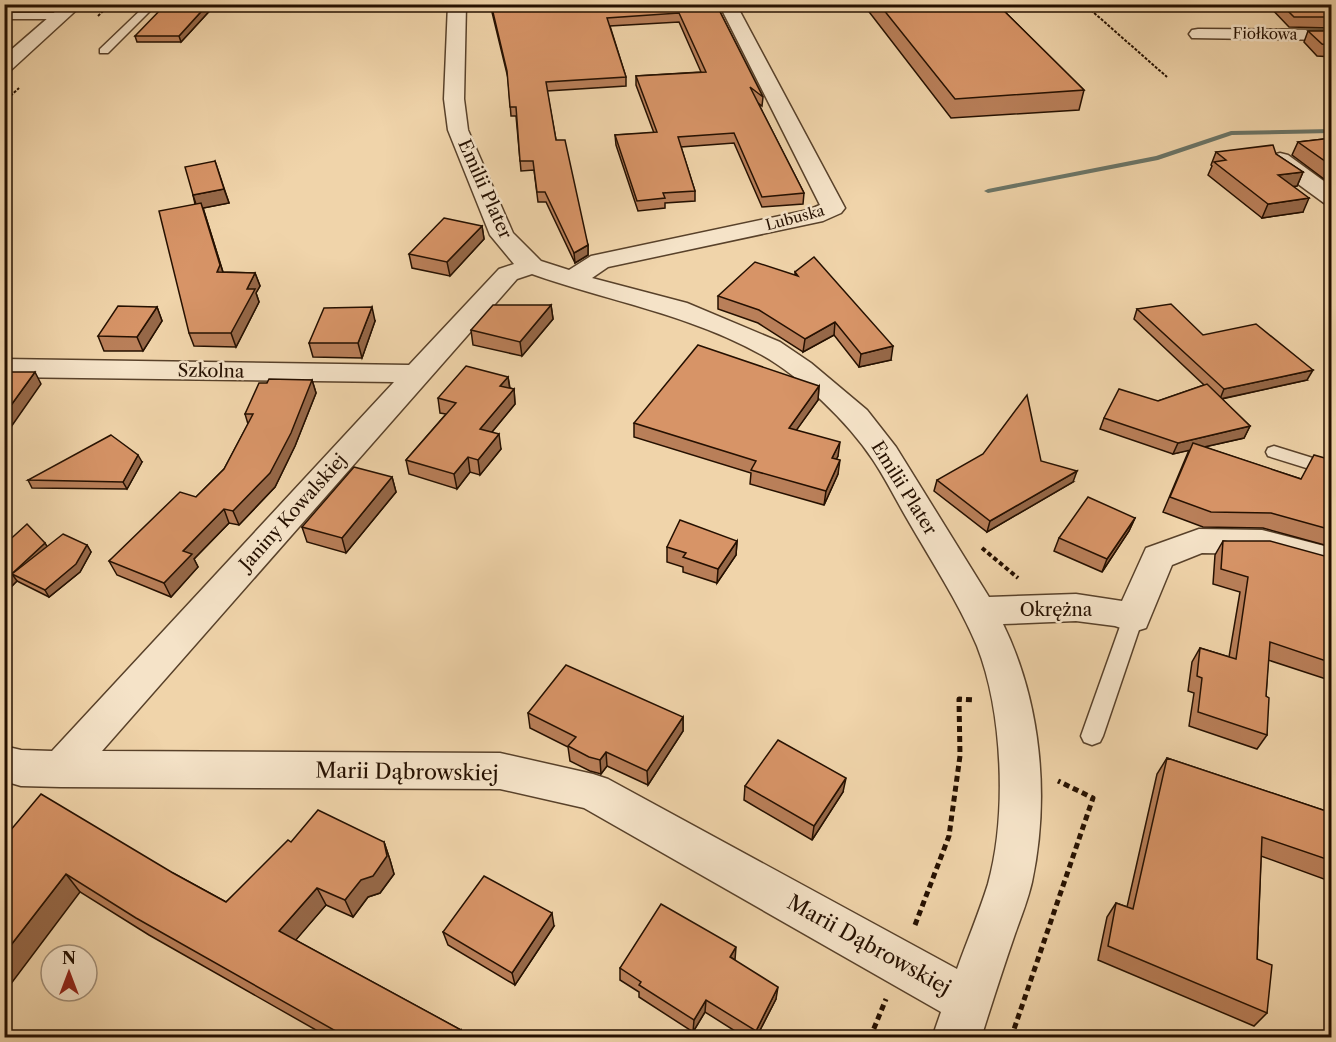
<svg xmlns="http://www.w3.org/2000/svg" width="1336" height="1042" viewBox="0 0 1336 1042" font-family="'Libre Caslon Text',serif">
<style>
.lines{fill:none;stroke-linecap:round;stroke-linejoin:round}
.stream{fill:#6b7567;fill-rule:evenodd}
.lane-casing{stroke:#58412a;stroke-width:3}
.street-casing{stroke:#58412a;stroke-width:3}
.path-far2{stroke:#251000;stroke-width:2;stroke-dasharray:3 1.5;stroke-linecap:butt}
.path-far1{stroke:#251000;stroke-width:4;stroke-dasharray:4.5 3;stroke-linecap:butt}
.path{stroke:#251000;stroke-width:5;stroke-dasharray:6 4;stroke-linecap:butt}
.lane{fill:#f5e3c8;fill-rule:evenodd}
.street{fill:#f5e3c8;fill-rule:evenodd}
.wall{fill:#b97f59;stroke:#251000;stroke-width:1.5}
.shaded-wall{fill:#966848;stroke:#251000;stroke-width:1.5}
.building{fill:#d79467;stroke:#251000;stroke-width:1.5}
.labels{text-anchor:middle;stroke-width:5;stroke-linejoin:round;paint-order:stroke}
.far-street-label{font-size:15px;fill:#251000;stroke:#f5e3c8}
.street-label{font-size:18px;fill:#251000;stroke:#f5e3c8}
.near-street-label{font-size:21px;fill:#251000;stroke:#f5e3c8}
</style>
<rect width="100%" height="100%" fill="#f0d4aa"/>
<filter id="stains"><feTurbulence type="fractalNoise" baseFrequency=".00333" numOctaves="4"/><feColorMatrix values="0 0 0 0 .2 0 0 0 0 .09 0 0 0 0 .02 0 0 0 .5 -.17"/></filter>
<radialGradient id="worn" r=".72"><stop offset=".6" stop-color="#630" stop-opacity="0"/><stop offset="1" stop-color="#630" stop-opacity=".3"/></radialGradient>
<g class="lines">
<polygon class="stream" points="1332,129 1332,133 1232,135 1158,160 988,193 984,191 988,189 1156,156 1231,131"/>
<defs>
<g id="lane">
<polygon points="147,4 157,4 108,53 100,53 100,49"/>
<polygon points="4,13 62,13 67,16 62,19 4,19"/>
<polygon points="1274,446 1332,464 1332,476 1268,456 1266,452 1268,448"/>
<polygon points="1133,610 1140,613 1143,618 1103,736 1100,742 1092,745 1084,742 1081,736 1123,618 1126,613"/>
</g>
<g id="street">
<polygon points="64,4 83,4 11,70 4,72 4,56"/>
<path d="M448 4H466L464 99 468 130 513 233 541 261 569 270 591 256 808 210 820 205 719 4H736L845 208 841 213 823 221 608 267 592 278 687 303 780 342 811 363 867 410 896 447 989 597 1076 594 1122 601 1146 548 1199 529 1262 530 1332 548V573L1262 554 1202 553 1172 565 1146 628 1133 632 1115 626 1076 621 1003 624C1041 702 1050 797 1032 882 1028 900 1021 917 1015 934 1003 969 992 1003 981 1038H932L941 1012 584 808 500 789 61 787 21 786 4 781V746L21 750 52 751 394 382 4 377V359L409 365 499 269 514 264 490 235 448 130 444 99ZM532 274C608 301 688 314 760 354 799 375 848 422 873 460 885 478 895 498 906 517 930 559 958 601 977 646 1003 712 1007 816 988 884 979 913 967 941 957 969L608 779 593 774 500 753 102 751 517 279Z"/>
<polygon points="1198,29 1332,30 1332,40 1192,38 1189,34 1192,30"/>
<polygon points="1280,153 1288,155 1332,187 1332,205 1324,203 1272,165 1269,160 1272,155"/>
</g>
</defs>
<use href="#lane" class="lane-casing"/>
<use href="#street" class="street-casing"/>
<g class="path-far2">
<polyline points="1084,4 1167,77"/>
<polyline points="98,16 110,4"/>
<polyline points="4,102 19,88"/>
</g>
<polyline class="path-far1" points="982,548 1018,578"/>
<g class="path">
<polyline points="915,925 949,836 960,756 959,699 974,700"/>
<polyline points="870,1038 886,999"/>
<polyline points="1011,1038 1093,798 1058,781"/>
</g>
<use href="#lane" class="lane"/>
<use href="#street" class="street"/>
</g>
<g class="wall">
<polygon points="490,4 716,4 763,97 762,106 758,103 804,193 803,204 762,207 734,143 681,147 695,191 695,201 665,203 665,208 638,211 616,145 615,135 654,133 636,85 636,76 701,72 679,22 610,26 626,77 626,86 547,91 556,140 588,245 588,255 575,263 546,202 538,202 534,170 521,171 516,116 511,116 508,78"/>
<polygon points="863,4 997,4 1084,90 1079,110 951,118"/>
<polygon points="1267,4 1332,4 1332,28 1289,27"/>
<polygon points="215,5 181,42 137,42 135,36"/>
<polygon points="1308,31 1332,31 1332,57 1317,56 1304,42"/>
<polygon points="1332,138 1332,181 1328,182 1292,155 1298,142"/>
<polygon points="1216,152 1276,154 1303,172 1297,186 1293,186 1303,212 1262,218 1208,175 1212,166 1211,165"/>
<polygon points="215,161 229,203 203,208 223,272 255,273 260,286 256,293 259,302 236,347 194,346 189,333 195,204 193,195"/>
<polygon points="482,226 484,239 450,276 412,268 409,254"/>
<polygon points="795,272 891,360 859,367 834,335 803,352 758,323 718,309 718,296 795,275"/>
<polygon points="551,305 553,319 522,356 473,345 471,330"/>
<polygon points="157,307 162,321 143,351 104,351 98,336"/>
<polygon points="1137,309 1203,335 1307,380 1222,399 1250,426 1244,438 1204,447 1301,479 1332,460 1332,547 1263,528 1203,527 1163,512 1189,450 1173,454 1100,429 1104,418 1158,401 1204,385 1134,319"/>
<polygon points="375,321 362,358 313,357 309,343"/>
<polygon points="508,377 510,388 514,389 515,404 492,432 501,449 480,475 470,472 457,489 409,474 406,460 446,414 440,413 438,398"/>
<polygon points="312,380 316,393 295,446 275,487 239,525 229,523 194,559 198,567 171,597 117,575 109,561 196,497 224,469 248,424 245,414 267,383"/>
<polygon points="819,386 818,400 796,430 838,456 836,459 838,474 824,505 750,484 751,473 634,437 634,423"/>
<polygon points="142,462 127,489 32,488 28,480"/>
<polygon points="392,477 396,492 346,553 307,542 302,527"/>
<polygon points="937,480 1073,482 987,532 934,491"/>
<polygon points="1135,518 1129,531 1102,572 1054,551 1059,538"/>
<polygon points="737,541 736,555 717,583 683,572 683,567 667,562 667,547"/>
<polygon points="1223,541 1332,558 1332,681 1268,660 1266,696 1267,735 1257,749 1189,726 1194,693 1188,691 1192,662 1200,648 1229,657 1240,592 1213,584 1215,555"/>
<polygon points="45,543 47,547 87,545 91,552 80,572 49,597 17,581 4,594 4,545"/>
<polygon points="528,713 683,717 683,731 648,785 607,766 601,774 590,771 570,761 568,747 530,728"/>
<polygon points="1167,758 1332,813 1332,882 1261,856 1257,959 1267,1013 1254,1026 1098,960 1107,917 1116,903 1127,907 1157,774"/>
<polygon points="745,786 843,792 812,840 744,800"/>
<polygon points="4,838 173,873 226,902 291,842 384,842 390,860 394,874 380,893 368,897 353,917 326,905 295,940 461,1030 463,1038 330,1038 149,935 80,892"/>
<polygon points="554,926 515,985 448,945 443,932"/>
<polygon points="734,960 776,999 756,1038 746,1038 705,1012 693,1032 639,997 639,992 620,980 620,968"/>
</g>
<g class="shaded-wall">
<polygon points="208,4 215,5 181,42 179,36"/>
<polygon points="1303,172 1297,186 1273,189 1278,175"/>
<polygon points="224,189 229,203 203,208 225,279 222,285 193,195"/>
<polygon points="1309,198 1303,212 1262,218 1268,204"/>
<polygon points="482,226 484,239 450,276 447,262"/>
<polygon points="588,245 588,255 575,263 574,253"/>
<polygon points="255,273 260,286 256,293 259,302 236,347 231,333 247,289"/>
<polygon points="551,305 553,319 522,356 520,342"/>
<polygon points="157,307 162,321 143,351 137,337"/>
<polygon points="372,307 375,321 362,358 358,343"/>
<polygon points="835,322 834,335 803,352 805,339"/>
<polygon points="893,346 891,360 859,367 861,354"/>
<polygon points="1313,370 1307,380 1220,399 1224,389"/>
<polygon points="35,372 41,384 4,437 4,415"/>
<polygon points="508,377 510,391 500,386"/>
<polygon points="312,380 316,393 295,446 275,487 239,525 233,511"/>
<polygon points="819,386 818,400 788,442 789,428"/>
<polygon points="514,389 515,404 482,444 480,429"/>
<polygon points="1250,426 1244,438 1173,454 1178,443"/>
<polygon points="499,434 501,449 480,475 478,460"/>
<polygon points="840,442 838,456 830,472 832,458"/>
<polygon points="138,455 142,462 127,489 123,482"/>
<polygon points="468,457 470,472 457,489 454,474"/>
<polygon points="840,460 838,474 824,505 826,491"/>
<polygon points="1077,471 1073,482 987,532 990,521"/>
<polygon points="392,477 396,492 346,553 342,538"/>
<polygon points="224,509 229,523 194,559 198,567 171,597 164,583 183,551"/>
<polygon points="1135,518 1129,531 1102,572 1107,559"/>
<polygon points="737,541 736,555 717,583 718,569"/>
<polygon points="45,543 49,550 12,574 17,581 4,594 4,581"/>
<polygon points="87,545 91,552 80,572 49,597 45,590"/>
<polygon points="683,717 683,731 648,785 647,771"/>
<polygon points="606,752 607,766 601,774 600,760"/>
<polygon points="846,778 843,792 812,840 814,826"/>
<polygon points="384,842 390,860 394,874 380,893 368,897 353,917 345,900"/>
<polygon points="66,874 80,892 4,993 4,954"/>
<polygon points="317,888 326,905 289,948 279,931"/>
<polygon points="552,913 554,926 515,985 512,973"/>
<polygon points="736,947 735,960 730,957"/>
<polygon points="778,987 776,999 756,1038 755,1038 756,1031"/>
<polygon points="706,1000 705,1012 693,1032 694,1020"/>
<polygon points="461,1030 463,1038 456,1038"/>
</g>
<g class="building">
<polygon points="166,4 208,4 179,36 135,36"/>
<polygon points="491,4 716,4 763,97 750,87 804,193 762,197 734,133 678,137 695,191 663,193 665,198 637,201 615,135 657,132 636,76 706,72 679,13 607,18 626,77 546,82 556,140 565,140 588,245 574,253 545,192 537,192 533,161 520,161 516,107 510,107 507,71"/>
<polygon points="879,4 997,4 1084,90 955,99"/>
<polygon points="1281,4 1332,4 1332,17 1294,17"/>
<polygon points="1308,31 1332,31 1332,46 1322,44"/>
<polygon points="1332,138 1332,166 1298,142"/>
<polygon points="1273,145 1276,154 1303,172 1278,175 1309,198 1268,204 1214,162 1226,160 1216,152"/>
<polygon points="215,161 224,189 193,195 185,167"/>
<polygon points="201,203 220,265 217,272 255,273 247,289 255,289 231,333 189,333 159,211"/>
<polygon points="444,218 482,226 447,262 409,254"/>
<polygon points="814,257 893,346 861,354 835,322 805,339 759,310 718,296 755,262 798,276 795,272"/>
<polygon points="1171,304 1203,335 1256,324 1313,370 1224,389 1137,309"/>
<polygon points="493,305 551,305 520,342 471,330"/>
<polygon points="118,306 157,307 137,337 98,336"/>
<polygon points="372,307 358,343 309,343 324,308"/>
<polygon points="698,345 819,386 789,428 840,442 832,458 840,460 826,491 751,470 756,461 634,423"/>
<polygon points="466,366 508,377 500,386 514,389 480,429 499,434 478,460 468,457 454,474 406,460 456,403 438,398"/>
<polygon points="4,372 35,372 4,415"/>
<polygon points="269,379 312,380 291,433 270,473 233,511 224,509 183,551 192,554 164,583 109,561 180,492 196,497 224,469 253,414 245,414 259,383 267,383"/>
<polygon points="1207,384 1250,426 1178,443 1104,418 1119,389 1158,401"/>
<polygon points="1027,395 1041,461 1077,471 990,521 937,480 983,454"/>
<polygon points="111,435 138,455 123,482 28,480"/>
<polygon points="1193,443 1301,479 1314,455 1332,460 1332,530 1271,513 1211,512 1170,497"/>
<polygon points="354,467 392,477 342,538 302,527"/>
<polygon points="1088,497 1135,518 1107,559 1059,538"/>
<polygon points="680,520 737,541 718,569 683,557 686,553 667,547"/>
<polygon points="27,524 45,543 4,581 4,545"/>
<polygon points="63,534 87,545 76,564 45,590 12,574"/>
<polygon points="1223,541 1270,541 1332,558 1332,663 1270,642 1266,696 1269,698 1267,735 1198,712 1202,678 1197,676 1200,648 1236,659 1248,577 1221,569"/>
<polygon points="566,665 683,717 647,771 606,752 600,760 589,757 568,746 576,737 528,713"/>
<polygon points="778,740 846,778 814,826 745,786"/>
<polygon points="1167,758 1332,813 1332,861 1262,837 1257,959 1272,965 1267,1013 1108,946 1116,903 1133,909"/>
<polygon points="41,794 173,873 226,902 288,840 291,842 318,810 384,842 387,856 373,876 361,880 345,900 317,888 279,931 461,1030 456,1038 348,1038 136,918 66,874 4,954 4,838"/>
<polygon points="484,876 552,913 512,973 443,932"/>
<polygon points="661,904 736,947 730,957 778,987 756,1031 706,1000 694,1020 639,985 641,982 620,968"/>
</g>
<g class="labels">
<g class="far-street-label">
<text transform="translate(1265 34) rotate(1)" y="5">Fiołkowa</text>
<text transform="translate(795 218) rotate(-15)" y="5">Lubuska</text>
</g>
<g class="street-label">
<text transform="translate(485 189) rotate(66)" y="6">Emilii Plater</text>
<text transform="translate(211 371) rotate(1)" y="6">Szkolna</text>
<text transform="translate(904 488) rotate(58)" y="6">Emilii Plater</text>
<text transform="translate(293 512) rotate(-48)" y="6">Janiny Kowalskiej</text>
<text x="1056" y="616">Okrężna</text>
</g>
<g class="near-street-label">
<text transform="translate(407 772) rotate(1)" y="7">Marii Dąbrowskiej</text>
<text transform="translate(869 945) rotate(29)" y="7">Marii Dąbrowskiej</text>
</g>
</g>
<rect width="1336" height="1042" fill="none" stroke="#f0d4aa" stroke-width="24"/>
<rect x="6" y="6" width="1324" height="1030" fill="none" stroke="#251000" stroke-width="3"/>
<rect x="12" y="12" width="1312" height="1018" fill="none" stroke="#251000" stroke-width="1.5"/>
<g transform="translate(69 973)"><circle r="28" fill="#f5e3c8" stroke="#a28f78" stroke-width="1.5"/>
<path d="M0-4.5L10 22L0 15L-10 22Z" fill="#8f2418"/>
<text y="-9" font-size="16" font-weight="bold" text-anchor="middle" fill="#251000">N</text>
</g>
<rect width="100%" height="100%" filter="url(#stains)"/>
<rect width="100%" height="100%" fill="url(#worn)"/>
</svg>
